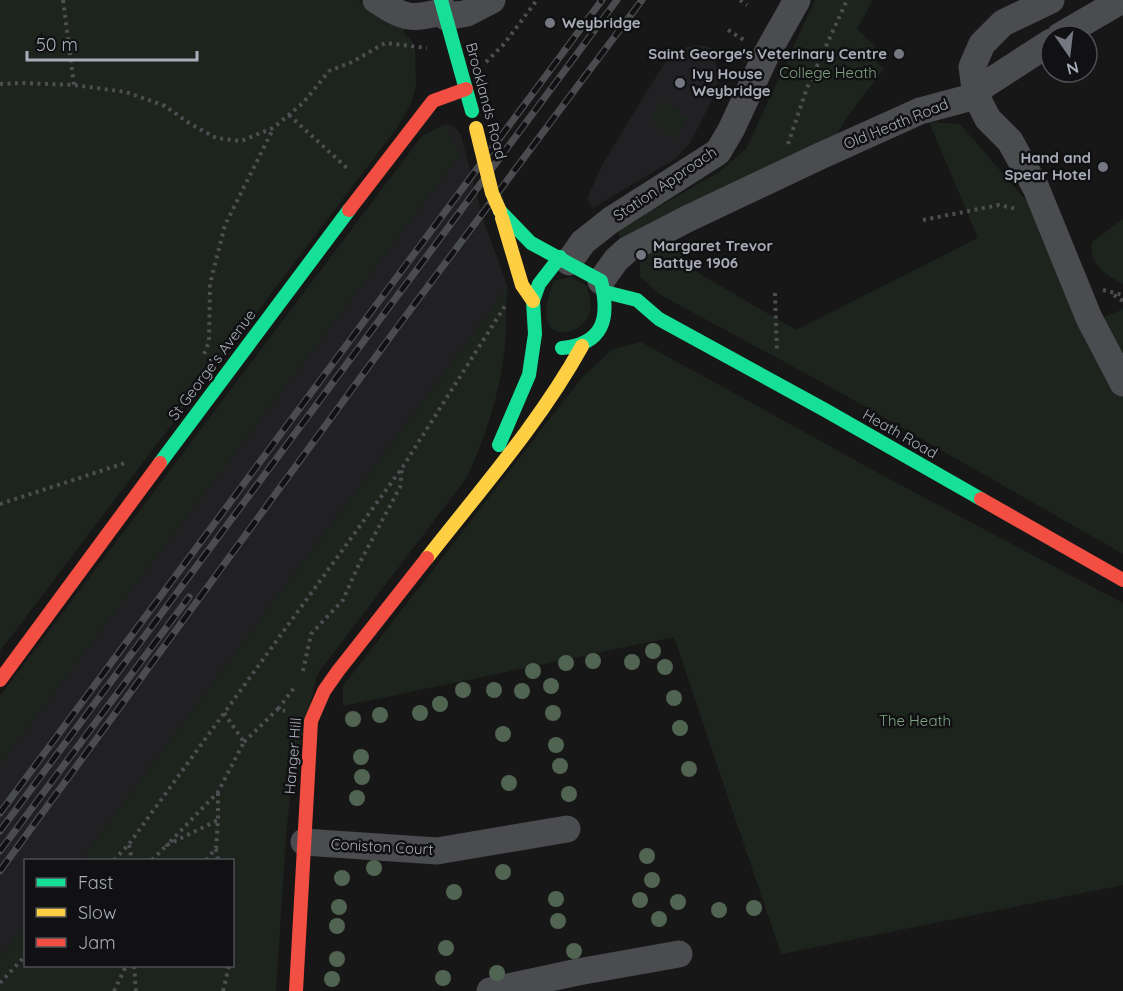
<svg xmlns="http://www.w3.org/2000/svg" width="1123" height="991" viewBox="0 0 1123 991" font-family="Quicksand,sans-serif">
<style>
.built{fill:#212123}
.green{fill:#1d241e}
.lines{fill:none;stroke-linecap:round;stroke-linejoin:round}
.path{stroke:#4d4e52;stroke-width:4;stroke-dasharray:3 4.5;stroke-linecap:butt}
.street{stroke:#4b4c50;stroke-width:27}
.fast{stroke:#16e098;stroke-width:14}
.slow{stroke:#ffcf43;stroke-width:14}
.jam{stroke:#f24e42;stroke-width:14}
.rail-casing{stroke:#4b4c4f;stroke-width:7}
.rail{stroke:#111113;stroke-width:4.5;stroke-dasharray:14;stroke-linecap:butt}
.slow-bridge{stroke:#ffcf43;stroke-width:14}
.tree{fill:#506451}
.poi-dot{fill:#757880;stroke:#111113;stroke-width:2}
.labels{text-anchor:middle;stroke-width:5;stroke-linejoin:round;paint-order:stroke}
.poi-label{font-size:15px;font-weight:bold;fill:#a8adb8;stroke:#111113;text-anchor:start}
.park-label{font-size:15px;fill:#7fa381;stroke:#111113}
.street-label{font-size:15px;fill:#a8adb8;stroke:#111113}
</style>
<rect width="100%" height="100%" fill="#171717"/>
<g class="built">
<polygon points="696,45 709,47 714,50 718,79 715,94 690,143 675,159 593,208 587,199 602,165 644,96 673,50"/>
<polygon points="445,124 454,126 461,135 484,222 508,287 92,847 81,860 26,860 25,926 0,956 0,696 422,136"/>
</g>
<g class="green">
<polygon points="0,0 358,0 405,29 403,32 413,42 415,50 416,85 411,104 396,129 0,651"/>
<polygon points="815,0 873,0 857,29 876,47 869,55 884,69 847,117 834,139 622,242 618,232 622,228 719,172 746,149"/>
<polygon points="663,100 688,118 674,139 649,118"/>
<polygon points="929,122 960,124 1036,212 1086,325 1123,397 1123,554 836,390 661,295 640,277 640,261 654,249 677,242 688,267 796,330 978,238"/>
<polygon points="445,124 460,155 0,764 0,696 422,136"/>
<path d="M1123 219V284C1105 274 1089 265 1092 242Z"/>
<path d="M571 277 587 286C588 292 591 299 591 305 591 332 548 346 546 314 545 304 551 291 553 281Z"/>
<path d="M508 287C505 303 507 317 506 333 503 382 488 433 467 477L317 675 292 782 286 835 276 991H0V956L25 926 26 966H232V860H81Z"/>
<polygon points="1123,309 1123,369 1098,320"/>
<polygon points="641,342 893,481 1123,603 1123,885 781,954 674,637 343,706 343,686 579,381 612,349"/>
</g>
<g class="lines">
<g class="path">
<polyline points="63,0 74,85"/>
<polyline points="740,0 747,5"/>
<polyline points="728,30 747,42"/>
<polyline points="486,62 504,44 537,0"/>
<polyline points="0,84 23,83 74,85 126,92 165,106 189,123 216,138 241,141 273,128 303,103 329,71 352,62 385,43 427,48"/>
<polyline points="289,115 348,169"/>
<polyline points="788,144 807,88 847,0"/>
<polyline points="923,220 999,205 1017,209"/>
<polyline points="1103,290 1123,295"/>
<polyline points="775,293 777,353"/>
<polyline points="1114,295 1123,301"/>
<polyline points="204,354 209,342 210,284 225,225 273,129"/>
<polyline points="0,504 125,463"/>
<polyline points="303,671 311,634 343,600 359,564 400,487 402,469"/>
<polyline points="278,709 294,688"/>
<polyline points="244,742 278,709 285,711"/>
<polyline points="218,793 218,820"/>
<polyline points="129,845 132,860"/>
<polyline points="216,849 218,860"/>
<polyline points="114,860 129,844 402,468 505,306"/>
<polyline points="152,860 167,845"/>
<polyline points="206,860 216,848 218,820 167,845 218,792 244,742 224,713"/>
<polyline points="134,966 136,991"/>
<polyline points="0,983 26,955"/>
<polyline points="114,991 126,966"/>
<polyline points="223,991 229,966"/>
</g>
<g class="street">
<path d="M376 0C405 19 411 20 445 11"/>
<polyline points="1051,0 1003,23 982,44 972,67 976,96 988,119 1010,141 1036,188 1089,318 1123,383"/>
<polyline points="446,17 467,13 492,0"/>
<polyline points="1060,36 1122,0"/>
<polyline points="976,96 983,86 1051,42"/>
<polyline points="569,262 583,242 611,220 718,152 731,130 766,55 797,0"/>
<polyline points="601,281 616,260 627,250 687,219 818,157 920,111 976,96"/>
<polyline points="304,842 437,851 567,829"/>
<polyline points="490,991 578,972 679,954"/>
</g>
<g class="fast">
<polyline points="441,0 472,111"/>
<path d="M500 211 531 243 601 281C610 318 604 344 562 348"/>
<polyline points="605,292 637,300 659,319 825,410 981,499"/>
<polyline points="499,445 529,375 535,334 533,301 539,284 560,257"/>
<polyline points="160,463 349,210"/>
</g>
<g class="slow">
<polyline points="502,218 522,285 533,301"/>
<path d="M427 558C481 489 540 422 582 346"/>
</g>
<g class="jam">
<polyline points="349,210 433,101 466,89"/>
<polyline points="981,499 1123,580"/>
<polyline points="0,680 160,463"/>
<polyline points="296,991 311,721 324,691 338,671 427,558"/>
</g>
<defs>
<g id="rail">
<polyline points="0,813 602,0"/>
<polyline points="0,831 617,0"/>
<polyline points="0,851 189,597"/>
<polyline points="0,871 396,329 642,0"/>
</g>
</defs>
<use href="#rail" class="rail-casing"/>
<use href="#rail" class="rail"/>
<polyline class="slow-bridge" points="476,128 492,193 500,211"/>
</g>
<g class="tree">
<circle cx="653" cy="651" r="8"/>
<circle cx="593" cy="661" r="8"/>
<circle cx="632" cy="662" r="8"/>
<circle cx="566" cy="663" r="8"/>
<circle cx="665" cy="667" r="8"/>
<circle cx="533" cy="671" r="8"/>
<circle cx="551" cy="686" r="8"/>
<circle cx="463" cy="690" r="8"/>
<circle cx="494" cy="690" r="8"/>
<circle cx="522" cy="691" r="8"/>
<circle cx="674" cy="698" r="8"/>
<circle cx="440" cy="704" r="8"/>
<circle cx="420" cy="713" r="8"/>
<circle cx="553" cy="713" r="8"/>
<circle cx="380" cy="715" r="8"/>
<circle cx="353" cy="719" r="8"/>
<circle cx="680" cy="728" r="8"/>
<circle cx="503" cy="734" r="8"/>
<circle cx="556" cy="745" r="8"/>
<circle cx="361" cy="757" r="8"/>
<circle cx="560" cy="766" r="8"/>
<circle cx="689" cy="769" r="8"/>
<circle cx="362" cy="777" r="8"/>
<circle cx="509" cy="783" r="8"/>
<circle cx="569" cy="794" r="8"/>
<circle cx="357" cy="798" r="8"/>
<circle cx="647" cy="856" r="8"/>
<circle cx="374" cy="868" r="8"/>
<circle cx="503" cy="872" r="8"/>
<circle cx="342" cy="878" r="8"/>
<circle cx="652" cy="880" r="8"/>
<circle cx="454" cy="892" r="8"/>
<circle cx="556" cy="899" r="8"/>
<circle cx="640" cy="900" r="8"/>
<circle cx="678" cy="902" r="8"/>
<circle cx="339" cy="907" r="8"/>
<circle cx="754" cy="908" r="8"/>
<circle cx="719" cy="910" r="8"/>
<circle cx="659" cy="919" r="8"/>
<circle cx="558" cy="921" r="8"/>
<circle cx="337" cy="926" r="8"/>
<circle cx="446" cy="948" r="8"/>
<circle cx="574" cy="951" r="8"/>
<circle cx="337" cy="959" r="8"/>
<circle cx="497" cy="973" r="8"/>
<circle cx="443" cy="978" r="8"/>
<circle cx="332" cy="979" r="8"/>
</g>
<g class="poi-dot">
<circle cx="550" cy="23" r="6"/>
<circle cx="899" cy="54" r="6"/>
<circle cx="680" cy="83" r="6"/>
<circle cx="1103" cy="167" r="6"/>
<circle cx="641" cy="255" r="6"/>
</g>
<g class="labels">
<g class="poi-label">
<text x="562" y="28">Weybridge</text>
<text x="887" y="59" text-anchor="end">Saint George's Veterinary Centre</text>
<text x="692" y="79">Ivy House<tspan x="692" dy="17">Weybridge</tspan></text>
<text x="1091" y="163" text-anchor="end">Hand and<tspan x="1091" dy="17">Spear Hotel</tspan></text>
<text x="653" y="251">Margaret Trevor<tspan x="653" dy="17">Battye 1906</tspan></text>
</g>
<g class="park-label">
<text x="828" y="78">College Heath</text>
<text x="915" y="726">The Heath</text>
</g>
<g class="street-label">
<text transform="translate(486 101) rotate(75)" y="5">Brooklands Road</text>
<text transform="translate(896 124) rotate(-22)" y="5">Old Heath Road</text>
<text transform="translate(665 184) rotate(-34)" y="5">Station Approach</text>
<text transform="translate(212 365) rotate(-53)" y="5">St George’s Avenue</text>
<text transform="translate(900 434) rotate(30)" y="5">Heath Road</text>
<text transform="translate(293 756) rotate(-85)" y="5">Hanger Hill</text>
<text transform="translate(382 847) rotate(3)" y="5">Coniston Court</text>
</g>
</g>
<rect x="24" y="859" width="210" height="108" fill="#111113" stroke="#4d4f55" stroke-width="1.5"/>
<rect x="36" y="878" width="30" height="9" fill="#16e098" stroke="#4d4f55" stroke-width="1.5"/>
<text x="78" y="889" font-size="18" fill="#a8adb8">Fast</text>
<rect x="36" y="908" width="30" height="9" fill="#ffcf43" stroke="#4d4f55" stroke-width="1.5"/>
<text x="78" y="919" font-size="18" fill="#a8adb8">Slow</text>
<rect x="36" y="938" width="30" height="9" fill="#f24e42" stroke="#4d4f55" stroke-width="1.5"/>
<text x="78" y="949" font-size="18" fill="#a8adb8">Jam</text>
<g transform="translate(1069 54) rotate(166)"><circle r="28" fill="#111113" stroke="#4d4f55" stroke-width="1.5"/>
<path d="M0-4.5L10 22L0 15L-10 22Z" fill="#757880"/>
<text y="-9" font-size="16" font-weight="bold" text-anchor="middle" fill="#a8adb8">N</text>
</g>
<path d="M27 51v9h170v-9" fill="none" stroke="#a8adb8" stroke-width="3"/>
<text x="36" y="51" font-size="18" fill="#a8adb8" stroke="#111113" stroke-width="4.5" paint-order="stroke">50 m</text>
</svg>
